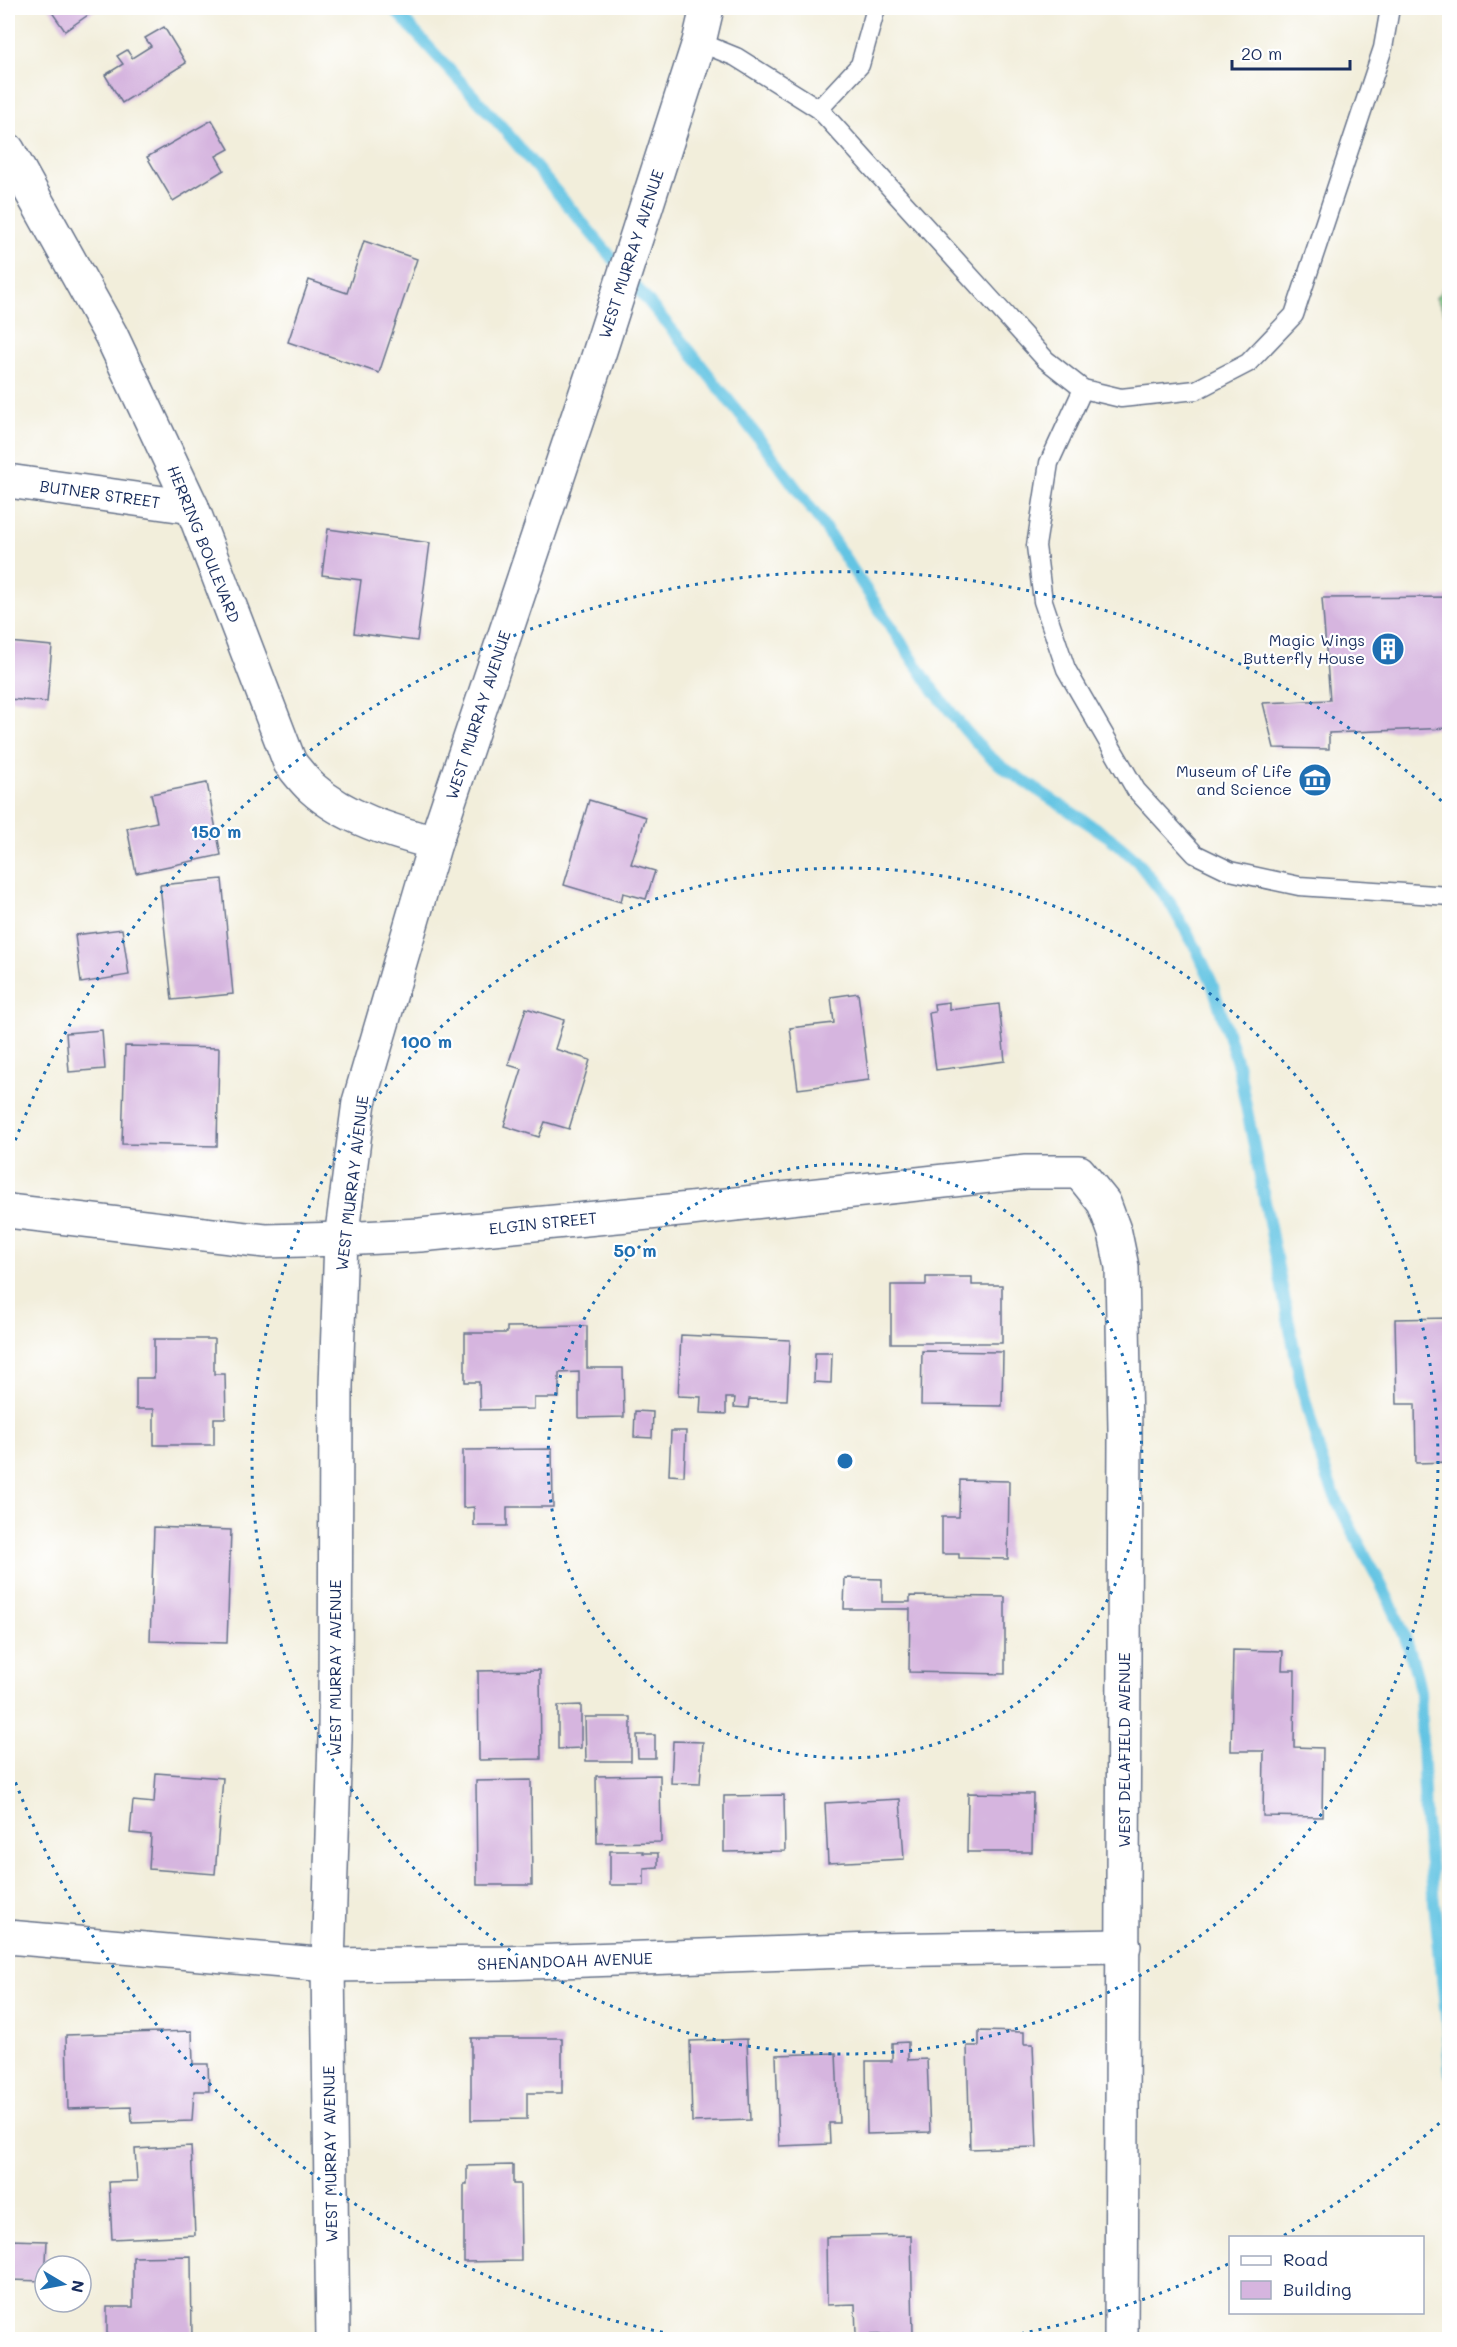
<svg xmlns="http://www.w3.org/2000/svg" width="1457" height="2347" viewBox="0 0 1457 2347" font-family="Mali,sans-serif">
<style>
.green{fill:#8ad08a;stroke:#528074;stroke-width:1.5}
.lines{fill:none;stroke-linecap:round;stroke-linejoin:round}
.stream{stroke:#64c4e3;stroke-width:12}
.building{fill:#d6b5df}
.service-casing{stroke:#66728a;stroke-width:21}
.minor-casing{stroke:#66728a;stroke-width:36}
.tertiary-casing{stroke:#66728a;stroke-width:36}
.service{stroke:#fff;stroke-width:18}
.minor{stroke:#fff;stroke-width:33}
.tertiary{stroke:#fff;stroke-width:33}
.ring{fill:none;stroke:#1f6fb2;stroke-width:3;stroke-dasharray:3 6}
.labels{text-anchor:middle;stroke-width:4.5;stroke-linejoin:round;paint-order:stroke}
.street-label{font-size:16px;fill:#1b2f5e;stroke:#fff}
.poi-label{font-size:16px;fill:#1b2f5e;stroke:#fff;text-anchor:end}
.centre{fill:#1f6fb2;stroke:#fff;stroke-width:3}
.ring-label{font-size:18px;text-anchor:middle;font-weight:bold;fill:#1f6fb2;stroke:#fff;stroke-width:4.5;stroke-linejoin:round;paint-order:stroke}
</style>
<rect width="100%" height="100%" fill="#fff"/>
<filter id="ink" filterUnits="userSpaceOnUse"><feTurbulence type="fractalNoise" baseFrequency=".0167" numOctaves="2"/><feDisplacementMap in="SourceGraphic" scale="12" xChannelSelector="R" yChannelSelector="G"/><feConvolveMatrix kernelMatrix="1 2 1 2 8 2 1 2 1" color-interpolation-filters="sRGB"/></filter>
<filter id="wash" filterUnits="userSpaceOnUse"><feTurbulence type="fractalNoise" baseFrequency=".008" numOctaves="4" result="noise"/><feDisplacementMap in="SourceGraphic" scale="24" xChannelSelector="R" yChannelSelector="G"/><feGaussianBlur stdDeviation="1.35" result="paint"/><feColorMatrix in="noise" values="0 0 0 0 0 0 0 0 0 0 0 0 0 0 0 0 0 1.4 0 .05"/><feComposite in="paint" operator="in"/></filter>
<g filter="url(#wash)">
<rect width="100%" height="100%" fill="#f2eedb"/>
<polygon class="green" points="1449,280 1449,320 1436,298"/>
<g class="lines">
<path class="stream" d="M393 8 503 128 689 350 767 449 821 522 931 687 965 730 989 756 1004 768 1109 837 1137 861 1170 903 1197 950 1212 983 1239 1070 1302 1389C1313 1423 1319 1461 1334 1494 1365 1562 1406 1614 1420 1691L1425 1817 1446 2015 1450 2073"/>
</g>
<g id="blocks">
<g class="building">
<polygon points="49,8 98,8 65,31"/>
<polygon points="164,27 186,63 122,103 105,75 123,64 117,56 127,50 132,58 151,46 145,38"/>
<polygon points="212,120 229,149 216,156 224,170 173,201 147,157"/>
<polygon points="364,241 417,259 379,373 288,342 309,280 347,293"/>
<polygon points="328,529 430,543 417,641 354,633 361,580 322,575"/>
<polygon points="1450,597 1450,728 1329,733 1329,749 1274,748 1263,703 1330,700 1322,598"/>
<polygon points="8,642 52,646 47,702 8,699"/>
<polygon points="207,783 221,855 136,873 127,828 157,822 151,794"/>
<polygon points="589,800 646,817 631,864 655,871 646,899 623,893 621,902 564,885"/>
<polygon points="222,879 233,994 172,1000 160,885"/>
<polygon points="122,929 129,975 81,983 75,935"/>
<polygon points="858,993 869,1080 798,1089 790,1028 834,1023 831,997"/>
<polygon points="949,1002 949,1010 999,1004 1005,1061 936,1070 929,1013 935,1012 934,1004"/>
<polygon points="526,1008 564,1020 555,1049 590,1060 569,1129 545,1122 539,1137 504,1126 522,1069 508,1065"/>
<polygon points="102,1030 105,1069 69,1072 66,1033"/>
<polygon points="125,1046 219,1048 217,1146 122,1144"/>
<polygon points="926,1277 972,1277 972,1285 1002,1285 1002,1343 891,1343 891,1285 926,1285"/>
<polygon points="1450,1318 1450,1462 1416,1463 1415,1404 1397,1404 1395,1319"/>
<polygon points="587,1326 587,1368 623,1368 624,1417 579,1418 579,1372 559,1373 559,1398 534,1398 534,1409 480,1410 479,1382 465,1382 465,1333 507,1333 507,1327"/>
<polygon points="681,1335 790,1340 787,1400 749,1399 748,1408 734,1407 735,1398 726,1398 726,1414 700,1413 701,1397 678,1396"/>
<polygon points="154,1339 214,1339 214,1374 225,1374 226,1418 214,1418 214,1445 154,1445 154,1409 136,1409 136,1378 154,1378"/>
<polygon points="922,1351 1003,1352 1002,1406 921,1405"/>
<polygon points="815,1353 832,1353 831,1383 814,1382"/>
<polygon points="635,1411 653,1412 652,1438 634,1437"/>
<polygon points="671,1431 686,1431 684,1476 669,1475"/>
<polygon points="552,1449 553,1507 507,1507 507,1526 474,1526 474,1507 463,1508 463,1450"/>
<polygon points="960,1480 1009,1481 1008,1559 959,1558 959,1554 942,1554 942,1517 959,1517"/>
<polygon points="154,1527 231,1530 227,1643 150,1641"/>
<polygon points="845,1578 882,1579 882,1602 910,1602 910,1596 1005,1597 1005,1674 909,1672 910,1609 844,1609"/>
<polygon points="1233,1650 1283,1651 1282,1670 1295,1670 1294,1747 1323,1748 1322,1817 1263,1816 1264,1751 1231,1751"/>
<polygon points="540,1670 541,1759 479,1760 478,1671"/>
<polygon points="581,1705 581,1748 558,1749 558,1706"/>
<polygon points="585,1717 631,1717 631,1761 586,1761"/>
<polygon points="637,1735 655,1735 655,1758 638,1758"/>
<polygon points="673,1741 703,1742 700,1784 671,1783"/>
<polygon points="156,1773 223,1778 215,1874 149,1869 151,1835 130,1833 133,1801 154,1803"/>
<polygon points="660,1775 661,1842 597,1843 596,1776"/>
<polygon points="531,1780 532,1885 477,1885 476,1781"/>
<polygon points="968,1793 1033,1794 1032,1852 967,1852"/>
<polygon points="784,1795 785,1851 724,1852 724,1796"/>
<polygon points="900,1799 904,1859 828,1863 825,1803"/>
<polygon points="610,1851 643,1851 643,1853 658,1853 658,1867 644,1868 644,1885 610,1885"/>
<polygon points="192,2031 193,2064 208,2064 209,2091 194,2091 192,2121 132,2123 131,2107 68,2109 66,2035"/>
<polygon points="979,2031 1024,2032 1024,2044 1033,2044 1037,2147 970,2149 967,2046 979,2046"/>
<polygon points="471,2038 562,2038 562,2093 527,2093 527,2119 471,2120"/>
<polygon points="747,2039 750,2120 692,2122 690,2041"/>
<polygon points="908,2042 908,2060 927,2059 930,2132 867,2134 866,2061 892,2061 892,2043"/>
<polygon points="836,2053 839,2123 829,2123 830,2144 779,2146 776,2055"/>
<polygon points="191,2146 195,2235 112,2239 109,2182 137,2181 135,2149"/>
<polygon points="513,2165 513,2184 520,2184 521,2261 464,2262 464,2184 467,2184 467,2166"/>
<polygon points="911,2235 913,2334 856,2335 855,2304 827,2305 826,2237"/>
<polygon points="8,2240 47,2241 45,2281 8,2280"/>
<polygon points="191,2256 192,2340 107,2340 107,2307 133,2307 133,2257"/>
</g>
</g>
</g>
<g filter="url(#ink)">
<use href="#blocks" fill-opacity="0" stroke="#66728a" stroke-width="1.5"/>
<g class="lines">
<defs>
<g id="service">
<polyline points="699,42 736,57 819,109 1046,360 1083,389 1121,398 1196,390 1248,363 1294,315 1383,48 1390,8"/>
<polyline points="819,109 860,65 876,8"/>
<polyline points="1083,389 1049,463 1036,546 1043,601 1066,669 1136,790 1195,854 1230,871 1299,886 1450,896"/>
</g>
<g id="minor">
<path d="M8 150 111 335 192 507 290 763C297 771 304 781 312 788 345 818 393 832 435 843"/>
<polyline points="8,481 192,507"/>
<polyline points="8,1211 265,1241 341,1239 420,1235 690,1209 1026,1172 1079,1172 1104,1203 1115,1233 1122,1267 1125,1431 1121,2340"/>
<polyline points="8,1937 328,1965 503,1963 874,1950 1124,1946"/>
</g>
<polyline id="tertiary" points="333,2340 328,1965 335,1739 336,1386 341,1239 359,1102 435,843 597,360 699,42 707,8"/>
</defs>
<use href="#service" class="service-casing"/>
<use href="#minor" class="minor-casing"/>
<use href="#tertiary" class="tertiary-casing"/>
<use href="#service" class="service"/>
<use href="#minor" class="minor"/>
<use href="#tertiary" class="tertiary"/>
</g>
</g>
<g class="ring">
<circle cx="845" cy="1461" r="297"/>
<circle cx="845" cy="1461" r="593"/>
<path d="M1446 2117A890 890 0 0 1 1283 2236M1228 2264A890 890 0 0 1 992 2339M698 2339A890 890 0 0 1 9 1765M9 1157A890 890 0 0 1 1446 805"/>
</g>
<defs>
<symbol id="building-disc" viewBox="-11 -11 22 22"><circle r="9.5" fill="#1f6fb2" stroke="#fff"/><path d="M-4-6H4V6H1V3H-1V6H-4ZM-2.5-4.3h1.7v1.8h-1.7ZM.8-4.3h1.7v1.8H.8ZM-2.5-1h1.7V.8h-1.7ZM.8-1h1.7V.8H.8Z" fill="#fff"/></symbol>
<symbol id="museum-disc" viewBox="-11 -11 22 22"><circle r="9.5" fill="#1f6fb2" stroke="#fff"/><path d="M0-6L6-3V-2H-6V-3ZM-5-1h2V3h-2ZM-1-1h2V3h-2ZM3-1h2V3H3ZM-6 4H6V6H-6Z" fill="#fff"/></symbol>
</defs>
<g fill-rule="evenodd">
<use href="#building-disc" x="1369" y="630" width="38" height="38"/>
<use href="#museum-disc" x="1296" y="761" width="38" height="38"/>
</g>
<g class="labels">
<g class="street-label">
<text transform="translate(631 254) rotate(-72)" y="6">WEST MURRAY AVENUE</text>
<text transform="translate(100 494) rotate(8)" y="6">BUTNER STREET</text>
<text transform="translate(204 544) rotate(68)" y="6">HERRING BOULEVARD</text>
<text transform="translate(478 715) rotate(-72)" y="6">WEST MURRAY AVENUE</text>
<text transform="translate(352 1183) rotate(-83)" y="6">WEST MURRAY AVENUE</text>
<text transform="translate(543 1223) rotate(-6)" y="6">ELGIN STREET</text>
<text transform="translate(335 1668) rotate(-90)" y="6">WEST MURRAY AVENUE</text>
<text transform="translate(1124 1750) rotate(-90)" y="6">WEST DELAFIELD AVENUE</text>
<text transform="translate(565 1961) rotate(-2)" y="6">SHENANDOAH AVENUE</text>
<text transform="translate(330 2154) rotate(-91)" y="6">WEST MURRAY AVENUE</text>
</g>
<g class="poi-label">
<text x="1365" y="646">Magic Wings<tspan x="1365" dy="18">Butterfly House</tspan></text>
<text x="1292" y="777">Museum of Life<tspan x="1292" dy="18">and Science</tspan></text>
</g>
</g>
<circle cx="845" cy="1461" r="9" class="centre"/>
<g class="ring-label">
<text x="216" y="838">150 m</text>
<text x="426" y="1048">100 m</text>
<text x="635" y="1257">50 m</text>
</g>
<rect width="1457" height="2347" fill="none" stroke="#fff" stroke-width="30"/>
<rect x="1229" y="2236" width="195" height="78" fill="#ffffff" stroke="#a4acbf" stroke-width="1.5"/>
<rect x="1241" y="2256" width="30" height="9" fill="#ffffff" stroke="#a4acbf" stroke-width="1.5"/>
<text x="1283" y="2266" font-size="18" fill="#1b2f5e">Road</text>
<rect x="1241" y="2281" width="30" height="18" fill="#d6b5df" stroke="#a4acbf" stroke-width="1.5"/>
<text x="1283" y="2296" font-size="18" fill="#1b2f5e">Building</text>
<g transform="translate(63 2284) rotate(100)"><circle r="28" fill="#ffffff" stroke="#a4acbf" stroke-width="1.5"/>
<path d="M0-4.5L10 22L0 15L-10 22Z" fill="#1f6fb2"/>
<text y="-9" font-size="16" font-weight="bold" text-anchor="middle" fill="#1b2f5e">N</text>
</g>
<path d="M1232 60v9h118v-9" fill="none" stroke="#1b2f5e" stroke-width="3"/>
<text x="1241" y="60" font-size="18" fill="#1b2f5e" stroke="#ffffff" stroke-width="4.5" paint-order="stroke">20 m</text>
</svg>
